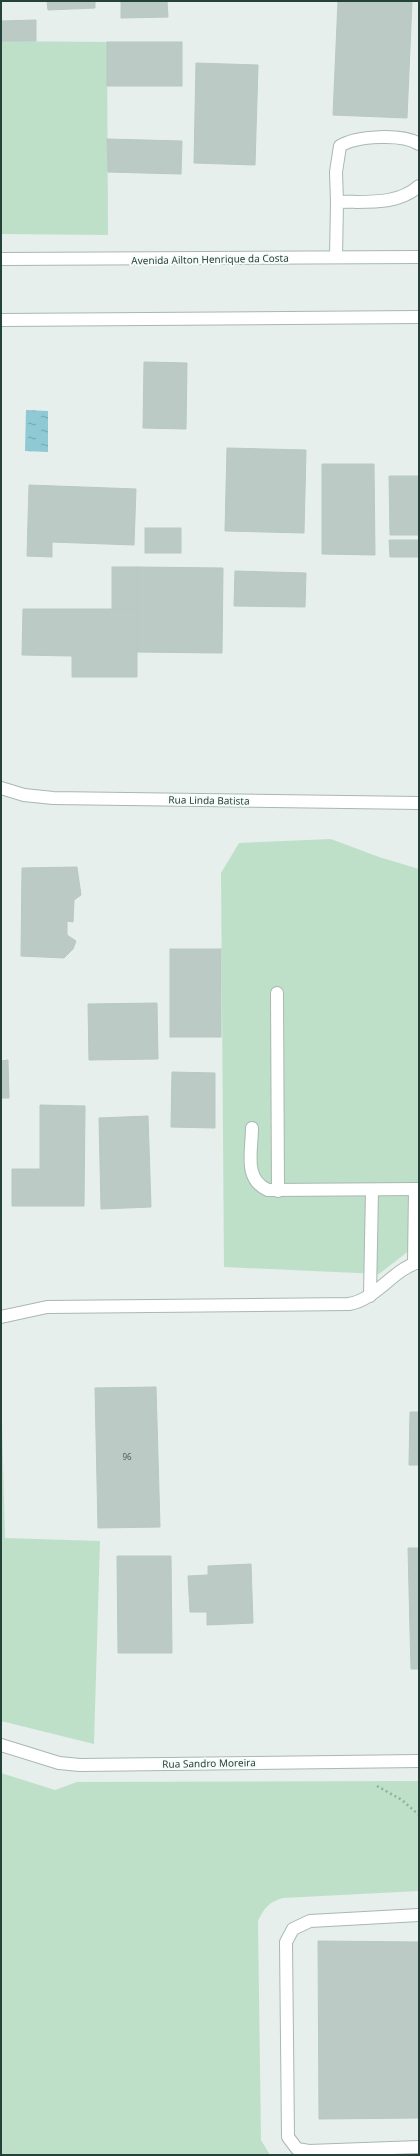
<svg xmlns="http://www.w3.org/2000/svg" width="420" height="2156" viewBox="0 0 420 2156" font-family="'Noto Sans',sans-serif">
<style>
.green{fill:#bfe0c8}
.water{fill:url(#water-ripples)}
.building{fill:#bbcac4;stroke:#b8c9c2}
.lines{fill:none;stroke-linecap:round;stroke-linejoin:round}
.service-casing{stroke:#a8b8b2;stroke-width:14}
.minor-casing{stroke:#a8b8b2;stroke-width:14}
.tertiary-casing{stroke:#a8b8b2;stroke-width:14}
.path{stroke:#86b3a5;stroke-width:2.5;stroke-dasharray:2 3;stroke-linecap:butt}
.service{stroke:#fff;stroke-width:12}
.minor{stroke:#fff;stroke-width:12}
.tertiary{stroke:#fff;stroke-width:12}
.labels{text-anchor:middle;stroke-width:4;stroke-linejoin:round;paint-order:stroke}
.number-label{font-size:8px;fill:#4a645c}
.street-label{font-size:10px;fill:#24423a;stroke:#f7fbf9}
</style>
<defs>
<pattern id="water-ripples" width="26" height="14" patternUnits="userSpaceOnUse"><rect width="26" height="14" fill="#8ec9d4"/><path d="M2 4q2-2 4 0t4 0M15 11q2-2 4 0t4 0" fill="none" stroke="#74a5ad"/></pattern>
</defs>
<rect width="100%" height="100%" fill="#e6efeb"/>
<g class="green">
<polygon points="1,41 107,42 108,235 1,234"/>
<polygon points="331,839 379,857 419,869 419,1243 379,1274 224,1267 221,873 239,843"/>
<polygon points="1,1383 5,1538 100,1541 94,1744 1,1721"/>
<path d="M1 1773 55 1790 77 1782 419 1781V1891L283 1898C269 1902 264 1908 258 1921L261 2140 270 2155H1Z"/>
</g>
<polygon class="water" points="26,410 48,411 48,452 25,451"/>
<g class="building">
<polygon points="47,1 95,1 95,8 48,10"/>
<polygon points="121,1 167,1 168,17 121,18"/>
<polygon points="338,1 412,1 407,118 333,115"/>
<polygon points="36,20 36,41 1,41 1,21"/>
<rect x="107" y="42" width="75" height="44"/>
<polygon points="196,63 258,65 255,165 194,163"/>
<polygon points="107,139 182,141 181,174 108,172"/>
<polygon points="144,362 187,363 186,429 143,428"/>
<polygon points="227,448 306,450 304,533 225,531"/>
<polygon points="322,464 374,464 375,555 322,554"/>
<polygon points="389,476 419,476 419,535 390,535"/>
<polygon points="29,485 136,489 134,545 52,542 52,557 27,556"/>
<rect x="145" y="528" width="36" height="25"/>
<polygon points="389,540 419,540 419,557 390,557"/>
<rect x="112" y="567" width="25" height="42"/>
<polygon points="137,567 223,568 222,653 137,652"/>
<polygon points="235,571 306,573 305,607 234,606"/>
<polygon points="23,609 137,609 137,677 72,677 72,656 22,655"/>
<polygon points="77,867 81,895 74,900 73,922 67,921 67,935 76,941 73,949 64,958 21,956 22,868"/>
<rect x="170" y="949" width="51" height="88"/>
<polygon points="157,1003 158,1059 89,1060 88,1004"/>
<polygon points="8,1060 9,1098 1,1098 1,1061"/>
<polygon points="172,1072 215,1073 215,1128 171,1127"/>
<polygon points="40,1105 85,1106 84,1206 12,1206 12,1169 40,1169"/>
<polygon points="148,1116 151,1207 101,1209 99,1118"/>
<polygon points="156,1387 160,1527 98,1528 95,1388"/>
<polygon points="410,1412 419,1412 419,1465 409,1465"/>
<polygon points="408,1548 419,1548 419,1669 411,1669"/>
<polygon points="117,1556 171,1556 172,1653 118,1653"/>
<polygon points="251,1564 253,1623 207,1625 207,1612 190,1612 188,1576 208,1575 208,1566"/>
<polygon points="318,1941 419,1942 419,2118 319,2119"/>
</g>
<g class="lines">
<defs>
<g id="service">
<path d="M337 202 336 172 340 146C356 136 402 133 419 144"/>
<path d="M336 257 337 202C365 201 397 206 419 186"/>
<polyline points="277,993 278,1191"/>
<path d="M252 1128C252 1151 243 1179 268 1190L419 1189"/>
<polyline points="414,1263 415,1189"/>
<polyline points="370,1296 372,1190"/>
<polyline points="419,1915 310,1921 293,1929 286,1942 288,2137 297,2149 309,2151 419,2147"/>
</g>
<g id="minor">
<polyline points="1,788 24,795 53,798 419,803"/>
<path d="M1 1317 47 1307 349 1304C377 1299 392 1270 419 1262"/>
<polyline points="1,1745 59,1763 80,1765 419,1761"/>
</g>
<g id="tertiary">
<polyline points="1,259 419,257"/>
<polyline points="1,320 419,317"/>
</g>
</defs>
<use href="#service" class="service-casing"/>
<use href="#minor" class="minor-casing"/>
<use href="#tertiary" class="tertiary-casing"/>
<polyline class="path" points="377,1786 402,1800 419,1815"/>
<use href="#service" class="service"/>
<use href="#minor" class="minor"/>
<use href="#tertiary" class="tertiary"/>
</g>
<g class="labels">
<g class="number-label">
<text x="127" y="1460">96</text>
</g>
<g class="street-label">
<text transform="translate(210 259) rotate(-1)" y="4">Avenida Ailton Henrique da Costa</text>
<text transform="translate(209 800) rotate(1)" y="4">Rua Linda Batista</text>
<text transform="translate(209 1763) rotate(-1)" y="4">Rua Sandro Moreira</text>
</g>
</g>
<rect width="420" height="2156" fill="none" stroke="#24423a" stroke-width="4"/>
</svg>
